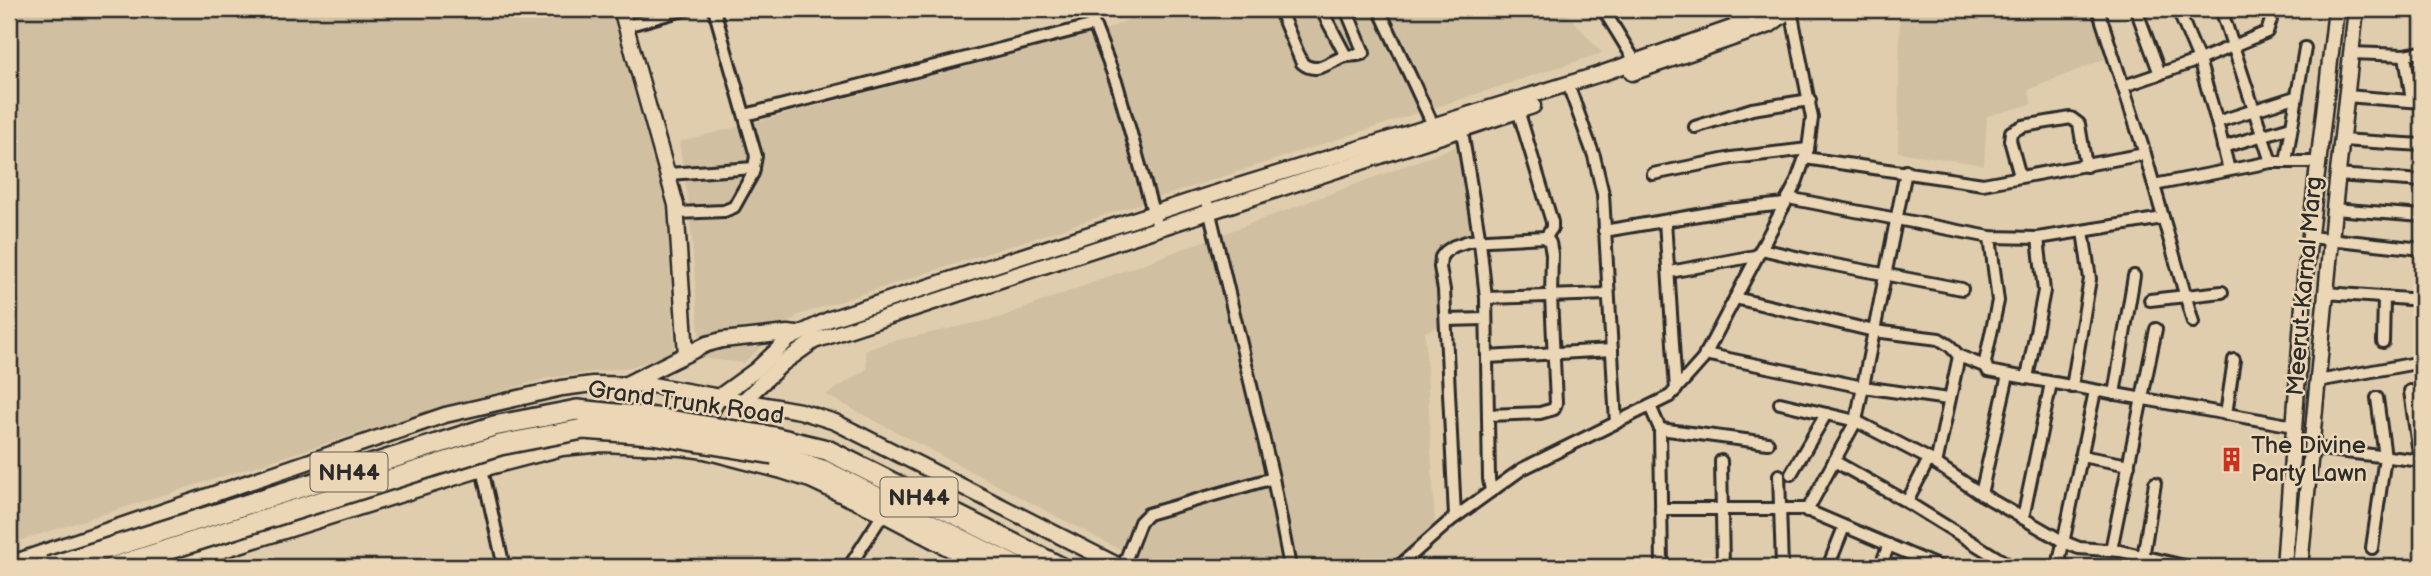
<svg xmlns="http://www.w3.org/2000/svg" width="2431" height="576" viewBox="0 0 2431 576" font-family="'Balsamiq Sans',sans-serif">
<style>
.built{fill:#d0bfa1}
.lines{fill:none;stroke-linecap:round;stroke-linejoin:round}
.minor-casing{stroke:#2b2b2b;stroke-width:16}
.tertiary-casing{stroke:#2b2b2b;stroke-width:19}
.motorway-casing{stroke:#2b2b2b;stroke-width:24}
.minor{stroke:#ebd7b5;stroke-width:10}
.tertiary{stroke:#ebd7b5;stroke-width:14}
.motorway{stroke:#ebd7b5;stroke-width:19}
.motorway-bridge-casing{stroke:#2b2b2b;stroke-width:24;stroke-linecap:butt}
.motorway-bridge{stroke:#ebd7b5;stroke-width:19}
.labels{text-anchor:middle;stroke-width:5;stroke-linejoin:round;paint-order:stroke}
.shield{fill:#ebd7b5;stroke:#655f54;stroke-width:2}
.shield-label{font-size:23px;font-weight:bold;fill:#2b2b2b}
.street-label{font-size:24px;fill:#2b2b2b;stroke:#ebd7b5}
.poi-label{font-size:24px;fill:#2b2b2b;stroke:#ebd7b5;text-anchor:start}
</style>
<rect width="100%" height="100%" fill="#e0cdad"/>
<filter id="ink" filterUnits="userSpaceOnUse"><feTurbulence type="fractalNoise" baseFrequency=".0143" numOctaves="2"/><feDisplacementMap in="SourceGraphic" scale="14" xChannelSelector="R" yChannelSelector="G"/><feConvolveMatrix kernelMatrix="1 2 1 2 8 2 1 2 1" color-interpolation-filters="sRGB"/></filter>
<g filter="url(#ink)">
<g class="built">
<polygon points="9,9 611,9 666,206 675,352 631,367 548,378 397,421 9,544"/>
<polygon points="1153,9 1563,9 1602,53 798,315 743,363 701,358 689,204 679,142 1103,31"/>
<polygon points="1900,9 2091,9 2107,58 2028,90 2032,104 1987,116 1984,165 1898,152"/>
<polygon points="1458,146 1476,232 1436,255 1443,324 1425,332 1435,526 1389,567 1153,567 826,395 867,369 865,350 889,342 998,318"/>
</g>
<g class="lines">
<defs>
<g id="minor">
<polyline points="1088,9 1117,84 1155,219"/>
<path d="M1279 9 1302 63C1317 76 1331 60 1346 56 1353 55 1358 56 1364 53L1348 14"/>
<polyline points="1321,9 1346,56"/>
<polyline points="1379,9 1434,127"/>
<polyline points="1603,9 1638,66"/>
<polyline points="1730,9 1739,26"/>
<polyline points="2098,9 2145,154 2193,322"/>
<polyline points="2136,9 2160,74"/>
<polyline points="2221,9 2271,162"/>
<polyline points="2178,10 2199,60 2217,122"/>
<polyline points="626,26 687,9"/>
<polyline points="2351,53 2405,55 2422,52"/>
<polyline points="2405,55 2412,101"/>
<polyline points="2124,86 2199,60 2267,32 2271,20 2267,9"/>
<polyline points="1571,93 1594,156 1603,194 1616,423"/>
<polyline points="2346,96 2422,102"/>
<polyline points="1518,110 1552,222 1552,228 1546,237"/>
<polyline points="745,115 1094,25"/>
<polyline points="1461,125 1480,242 1486,298 1489,479 1491,491"/>
<polyline points="1695,127 1752,109 1810,100"/>
<polyline points="2341,140 2422,145"/>
<polyline points="2223,147 2291,127"/>
<polyline points="1805,158 1983,184 2145,154"/>
<polyline points="2286,162 2305,48"/>
<polyline points="2229,170 2217,122 2295,97"/>
<polyline points="668,174 754,168"/>
<polyline points="1653,174 1732,158 1808,149"/>
<polyline points="2337,175 2422,181"/>
<polyline points="2020,176 2010,140 2011,132 2023,126 2071,118 2079,124 2086,166"/>
<polyline points="2154,185 2271,162 2319,162"/>
<polyline points="1788,198 1990,237 2038,238 2163,218"/>
<polyline points="1208,205 1273,478 1290,567"/>
<polyline points="2334,209 2422,216"/>
<polyline points="677,213 724,211 734,207 753,173 756,156 714,9"/>
<polyline points="1665,221 1676,390"/>
<polyline points="1604,231 1728,210 1785,204"/>
<polyline points="1990,237 1998,301 1985,362 1988,371 2294,426"/>
<polyline points="2310,237 2422,249"/>
<polyline points="1761,249 1809,260 1962,289"/>
<polyline points="1670,272 1755,256"/>
<polyline points="2326,293 2422,300"/>
<polyline points="1486,298 1608,294"/>
<polyline points="1735,298 1874,331 1939,339 1950,346 1959,356 1984,366"/>
<polyline points="2150,300 2222,292"/>
<polyline points="1446,320 1486,319"/>
<polyline points="2383,342 2384,298"/>
<polyline points="1705,354 1863,387 1948,399"/>
<polyline points="1487,357 1612,350"/>
<polyline points="2027,378 2044,291 2038,238"/>
<polyline points="2318,381 2422,362"/>
<polyline points="2072,387 2090,279 2083,231"/>
<polyline points="2410,391 2420,460"/>
<polyline points="2114,394 2134,276"/>
<polyline points="1780,403 1856,421 1929,459 1981,494 2064,542 2079,548 2120,551 2189,567"/>
<polyline points="1650,406 1660,429 1662,567"/>
<polyline points="2226,414 2234,360"/>
<polyline points="1660,429 1768,443"/>
<polyline points="2312,448 2422,461"/>
<polyline points="2081,456 2129,465"/>
<polyline points="1721,461 1723,567"/>
<polyline points="1834,461 1907,502 2012,567"/>
<polyline points="1936,464 1959,356"/>
<polyline points="482,469 504,567"/>
<polyline points="1791,474 1826,414"/>
<polyline points="1779,475 1782,567"/>
<polyline points="1981,494 2008,375"/>
<polyline points="1907,502 1929,459"/>
<polyline points="1661,509 1804,509 1940,567"/>
<polyline points="1807,511 1856,421 1906,171"/>
<polyline points="1455,516 1444,290 1440,267 1441,257 1445,252 1454,246 1469,241 1546,237 1550,243 1552,254 1551,296 1556,403 1554,409 1540,413 1488,415"/>
<polyline points="2023,518 2051,383"/>
<polyline points="2372,548 2385,457 2377,398"/>
<polyline points="2111,550 2156,329"/>
<polyline points="2143,558 2155,483"/>
<polyline points="633,567 657,567"/>
<polyline points="849,567 883,514"/>
<polyline points="1123,567 1140,522 1148,514 1273,478"/>
<polyline points="1398,567 1451,520 1522,469 1670,396 1703,359 1796,183 1808,149 1812,118 1791,10"/>
<polyline points="1828,567 1844,527"/>
<polyline points="1880,567 1889,545"/>
<polyline points="2058,567 2095,391"/>
</g>
<g id="tertiary">
<polyline points="621,9 676,205 686,354"/>
<polyline points="1632,73 1770,25 1782,16"/>
<polyline points="628,383 707,344 722,340 788,333 796,334"/>
<polyline points="699,433 720,396 756,370 789,339 830,319 1206,196 1600,74 1766,16 1787,12"/>
<polyline points="726,437 742,402 783,363 814,341 1533,106"/>
<polyline points="9,564 445,415 562,388 593,384 652,385 800,411 835,422 1121,567"/>
<polyline points="169,567 482,469 562,448 603,444 682,448 705,451 782,471 810,480 883,514 984,567"/>
<polyline points="2284,567 2305,278 2336,9"/>
<polyline points="2300,567 2334,209 2356,9"/>
</g>
<g id="motorway">
<polyline points="773,437 827,450 1060,567"/>
<polyline points="773,454 823,470 1017,567"/>
</g>
</defs>
<use href="#minor" class="minor-casing"/>
<use href="#tertiary" class="tertiary-casing"/>
<use href="#motorway" class="motorway-casing"/>
<use href="#minor" class="minor"/>
<use href="#tertiary" class="tertiary"/>
<use href="#motorway" class="motorway"/>
<defs>
<g id="motorway-bridge">
<polyline points="49,567 494,426 577,410 655,418 773,437"/>
<polyline points="113,567 500,445 583,429 652,434 773,454"/>
</g>
</defs>
<use href="#motorway-bridge" class="motorway-bridge-casing"/>
<use href="#motorway-bridge" class="motorway-bridge"/>
</g>
</g>
<defs>
<symbol id="building-bare" viewBox="-9 -9 18 18"><path d="M-4-6H4V6H1V3H-1V6H-4ZM-2.5-4.3h1.7v1.8h-1.7ZM.8-4.3h1.7v1.8H.8ZM-2.5-1h1.7V.8h-1.7ZM.8-1h1.7V.8H.8Z" fill="#c8321e" stroke="#ebd7b5" stroke-width="2.5" paint-order="stroke"/></symbol>
</defs>
<g fill-rule="evenodd">
<use href="#building-bare" x="2214" y="442" width="35" height="35"/>
</g>
<g class="labels">
<g class="shield">
<rect x="310.5" y="452.5" width="77" height="39" rx="5"/>
<rect x="880.5" y="477.5" width="77" height="39" rx="5"/>
</g>
<g class="shield-label">
<text x="349" y="480">NH44</text>
<text x="919" y="505">NH44</text>
</g>
<g class="street-label">
<text transform="translate(2304 286) rotate(-85)" y="8">Meerut-Karnal Marg</text>
<text transform="translate(686 402) rotate(8)" y="8">Grand Trunk Road</text>
</g>
<g class="poi-label">
<text x="2251" y="453">The Divine<tspan x="2251" dy="28">Party Lawn</tspan></text>
</g>
</g>
<rect width="2431" height="576" fill="none" stroke="#ebd7b5" stroke-width="35"/>
<rect x="18" y="18" width="2396" height="541" fill="none" stroke="#2b2b2b" stroke-width="2.5" filter="url(#ink)"/>
</svg>
